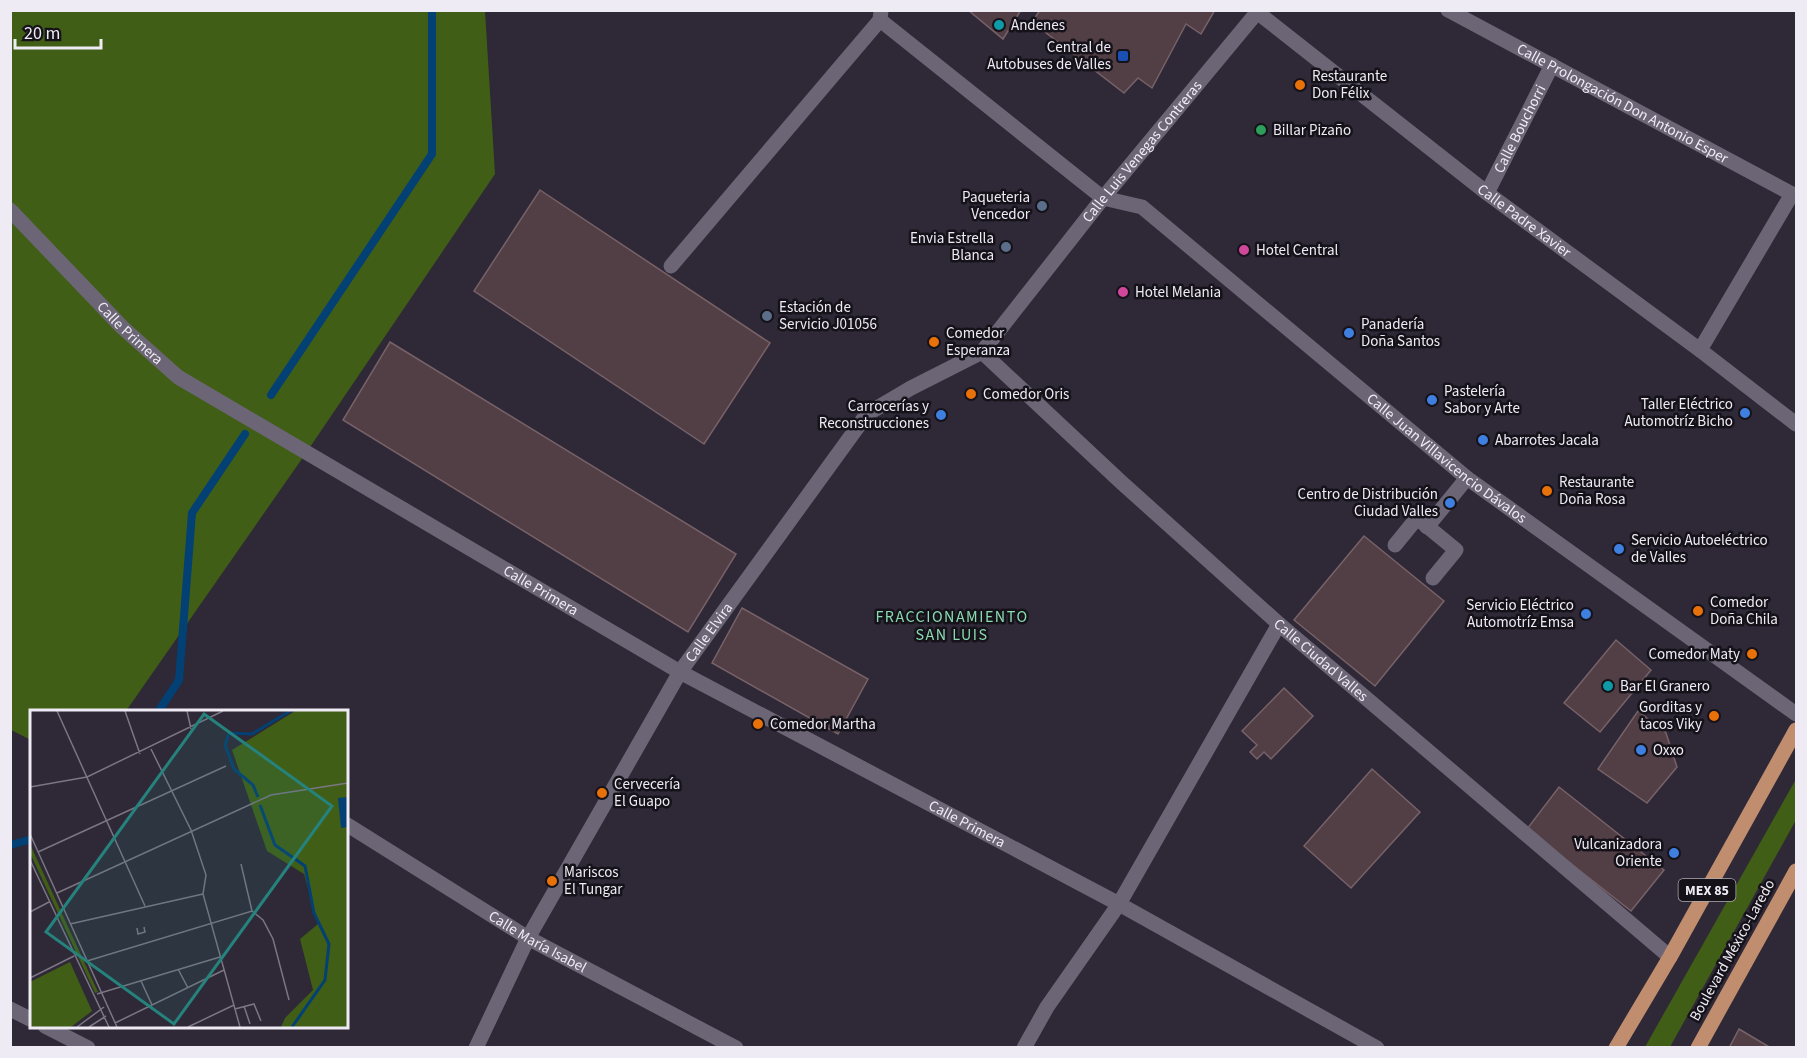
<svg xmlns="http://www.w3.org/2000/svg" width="1807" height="1058" viewBox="0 0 1807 1058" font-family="'Source Sans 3',sans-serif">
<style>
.green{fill:#405e16}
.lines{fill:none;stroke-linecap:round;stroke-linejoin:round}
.stream{stroke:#034074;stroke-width:8}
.building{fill:#523f45;stroke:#776268;stroke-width:1.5}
.service{stroke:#6b6576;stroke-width:15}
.minor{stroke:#6b6576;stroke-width:15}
.primary{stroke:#c08e6e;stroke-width:15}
.culture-dot{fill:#0f9aa8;stroke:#151219;stroke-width:2}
.transit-dot{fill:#1a4fb4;stroke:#151219;stroke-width:2}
.food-dot{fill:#e8710a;stroke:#151219;stroke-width:2}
.leisure-dot{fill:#2e9e5b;stroke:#151219;stroke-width:2}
.service-dot{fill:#5c6f8a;stroke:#151219;stroke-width:2}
.hotel-dot{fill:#d1479c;stroke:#151219;stroke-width:2}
.shop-dot{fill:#3f7fe0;stroke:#151219;stroke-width:2}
.labels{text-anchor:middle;stroke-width:5;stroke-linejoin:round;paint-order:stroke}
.shield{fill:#151219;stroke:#aeaab3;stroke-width:1.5}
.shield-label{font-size:14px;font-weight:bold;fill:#efebf5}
.poi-label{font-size:15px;fill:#efebf5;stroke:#151219;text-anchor:start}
.street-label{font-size:15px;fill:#efebf5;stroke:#151219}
.neighbourhood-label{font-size:16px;letter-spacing:1.5px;fill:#8adbb1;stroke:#151219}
.inset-river{fill:none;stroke:#034074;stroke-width:3}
.inset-road{fill:none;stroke:#7b7683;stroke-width:1.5}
.view{fill:#25827c;fill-opacity:0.15;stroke:#25827c;stroke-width:3}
.inset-edge{fill:none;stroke:#efebf5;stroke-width:3}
</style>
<rect width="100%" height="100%" fill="#2e2837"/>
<g class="green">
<polygon points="11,11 485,11 495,174 306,453 126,711 32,712 31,740 11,730"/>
<polygon points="1796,779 1796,820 1670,1047 1645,1047"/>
</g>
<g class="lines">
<g class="stream">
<polyline points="271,395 432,154 432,10"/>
<polyline points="158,712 179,680 192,513 245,434"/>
<polyline points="10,845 32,839"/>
</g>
</g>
<g class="building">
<polygon points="968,10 1021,10 1003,39"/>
<polygon points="1040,10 1215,10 1201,34 1186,24 1152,88 1138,78 1124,93 1032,22"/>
<polygon points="540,190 770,343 704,444 474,291"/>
<polygon points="390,342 736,554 688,632 343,420"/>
<polygon points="1364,536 1444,601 1375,686 1294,620"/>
<polygon points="742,608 868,679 838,734 712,663"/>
<polygon points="1616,640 1651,670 1600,732 1564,703"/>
<polygon points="1284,688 1313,716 1271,759 1264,752 1257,759 1250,752 1257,745 1242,731"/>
<polygon points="1638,711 1666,733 1677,767 1647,803 1598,769"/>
<polygon points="1372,769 1420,812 1351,888 1304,846"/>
<polygon points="1559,787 1664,870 1631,911 1527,829"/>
<polygon points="1739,1029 1771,1048 1729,1048"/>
</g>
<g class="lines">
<g class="service">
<polyline points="881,11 880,20 1103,198"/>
<polyline points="671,266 880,20"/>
<polyline points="1427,527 1467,478"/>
<polyline points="1395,545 1417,518 1456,550 1433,578"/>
</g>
<g class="minor">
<path id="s1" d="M1448 10 1796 196"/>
<path id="s2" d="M1257 12 1487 193 1700 350 1796 424"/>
<path id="s3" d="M1487 193 1552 65"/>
<path id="s4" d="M1103 198 1142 207 1467 478 1796 714"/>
<path id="s5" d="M10 210 122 327 178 377 680 672 1119 904 1377 1048"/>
<polyline points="1700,350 1792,194"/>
<path id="s6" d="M982 352 1121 482 1279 624 1670 957"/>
<path id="s7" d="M346 824 528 938 736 1048"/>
<polyline points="10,1009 32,1020"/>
<polyline points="45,1026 88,1048"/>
<path id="s8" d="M476 1048 528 938 680 672 867 414 911 388 982 352 1103 198 1259 10"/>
<polyline points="1024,1048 1047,1007 1119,904 1279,624"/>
</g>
<g class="primary">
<polyline points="1616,1048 1670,957 1796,730"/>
<polyline points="1698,1048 1796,871"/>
</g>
</g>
<g class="culture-dot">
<circle cx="999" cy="25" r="6"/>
<circle cx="1608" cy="686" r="6"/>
</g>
<rect class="transit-dot" x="1117" y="50" width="12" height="12" rx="3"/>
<g class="food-dot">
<circle cx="1300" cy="85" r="6"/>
<circle cx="934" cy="342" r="6"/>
<circle cx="971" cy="394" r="6"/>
<circle cx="1547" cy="491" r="6"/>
<circle cx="1698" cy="611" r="6"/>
<circle cx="1752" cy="654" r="6"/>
<circle cx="1714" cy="716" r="6"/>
<circle cx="758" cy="724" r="6"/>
<circle cx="602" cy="793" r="6"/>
<circle cx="552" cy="881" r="6"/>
</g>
<circle class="leisure-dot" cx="1261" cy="130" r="6"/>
<g class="service-dot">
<circle cx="1042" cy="206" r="6"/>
<circle cx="1006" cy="247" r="6"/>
<circle cx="767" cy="316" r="6"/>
</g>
<g class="hotel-dot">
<circle cx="1244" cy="250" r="6"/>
<circle cx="1123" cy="292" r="6"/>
</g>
<g class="shop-dot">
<circle cx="1349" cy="333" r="6"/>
<circle cx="1432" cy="400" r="6"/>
<circle cx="1745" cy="413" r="6"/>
<circle cx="941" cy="415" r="6"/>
<circle cx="1483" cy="440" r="6"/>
<circle cx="1450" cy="503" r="6"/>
<circle cx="1619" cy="549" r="6"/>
<circle cx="1586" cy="614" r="6"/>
<circle cx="1641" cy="750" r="6"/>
<circle cx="1674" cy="853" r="6"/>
</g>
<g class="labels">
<rect class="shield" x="1678.5" y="879" width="57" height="22" rx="4.5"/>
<g class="shield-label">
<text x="1707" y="895">MEX 85</text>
</g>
<g class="poi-label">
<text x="1011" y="30">Andenes</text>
<text x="1111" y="52" text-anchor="end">Central de<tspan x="1111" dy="17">Autobuses de Valles</tspan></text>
<text x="1312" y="81">Restaurante<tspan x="1312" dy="17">Don Félix</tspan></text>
<text x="1273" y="135">Billar Pizaño</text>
<text x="1030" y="202" text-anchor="end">Paqueteria<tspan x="1030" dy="17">Vencedor</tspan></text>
<text x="994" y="243" text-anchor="end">Envia Estrella<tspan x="994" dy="17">Blanca</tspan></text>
<text x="1256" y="255">Hotel Central</text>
<text x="1135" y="297">Hotel Melania</text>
<text x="779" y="312">Estación de<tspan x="779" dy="17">Servicio J01056</tspan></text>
<text x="1361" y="329">Panadería<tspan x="1361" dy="17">Doña Santos</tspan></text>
<text x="946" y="338">Comedor<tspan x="946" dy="17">Esperanza</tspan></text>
<text x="1444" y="396">Pastelería<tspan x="1444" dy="17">Sabor y Arte</tspan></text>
<text x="983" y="399">Comedor Oris</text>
<text x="1733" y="409" text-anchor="end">Taller Eléctrico<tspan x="1733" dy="17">Automotríz Bicho</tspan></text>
<text x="929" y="411" text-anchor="end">Carrocerías y<tspan x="929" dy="17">Reconstrucciones</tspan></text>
<text x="1495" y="445">Abarrotes Jacala</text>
<text x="1559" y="487">Restaurante<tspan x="1559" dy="17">Doña Rosa</tspan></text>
<text x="1438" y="499" text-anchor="end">Centro de Distribución<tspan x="1438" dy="17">Ciudad Valles</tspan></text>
<text x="1631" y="545">Servicio Autoeléctrico<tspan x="1631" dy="17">de Valles</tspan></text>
<text x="1710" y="607">Comedor<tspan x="1710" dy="17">Doña Chila</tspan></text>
<text x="1574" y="610" text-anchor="end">Servicio Eléctrico<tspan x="1574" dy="17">Automotríz Emsa</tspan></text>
<text x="1740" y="659" text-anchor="end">Comedor Maty</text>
<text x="1620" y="691">Bar El Granero</text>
<text x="1702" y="712" text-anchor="end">Gorditas y<tspan x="1702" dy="17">tacos Viky</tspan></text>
<text x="770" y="729">Comedor Martha</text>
<text x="1653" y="755">Oxxo</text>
<text x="614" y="789">Cervecería<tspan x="614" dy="17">El Guapo</tspan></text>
<text x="1662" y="849" text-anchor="end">Vulcanizadora<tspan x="1662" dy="17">Oriente</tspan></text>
<text x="564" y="877">Mariscos<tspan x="564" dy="17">El Tungar</tspan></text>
</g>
<g class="street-label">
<text dy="5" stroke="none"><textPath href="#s1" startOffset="198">Calle Prolongación Don Antonio Esper</textPath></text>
<text dy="5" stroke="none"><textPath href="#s3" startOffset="72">Calle Bouchorri</textPath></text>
<text dy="5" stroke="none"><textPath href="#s8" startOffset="1134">Calle Luis Venegas Contreras</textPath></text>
<text dy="5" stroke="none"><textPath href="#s2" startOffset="339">Calle Padre Xavier</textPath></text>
<text dy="5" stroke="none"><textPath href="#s5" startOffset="172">Calle Primera</textPath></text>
<text dy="5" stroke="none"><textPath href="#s4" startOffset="435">Calle Juan Villavicencio Dávalos</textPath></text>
<text dy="5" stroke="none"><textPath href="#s5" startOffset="658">Calle Primera</textPath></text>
<text dy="5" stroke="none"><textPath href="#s8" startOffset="477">Calle Elvira</textPath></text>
<text dy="5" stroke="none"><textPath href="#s6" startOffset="458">Calle Ciudad Valles</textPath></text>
<text dy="5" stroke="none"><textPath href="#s5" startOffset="1144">Calle Primera</textPath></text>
<text dy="5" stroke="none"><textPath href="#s7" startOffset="225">Calle María Isabel</textPath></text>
<text transform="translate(1732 950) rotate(-61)" y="5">Boulevard México-Laredo</text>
</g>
<g class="neighbourhood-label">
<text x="952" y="622">FRACCIONAMIENTO<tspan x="952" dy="18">SAN LUIS</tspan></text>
</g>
</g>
<g transform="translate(30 710)">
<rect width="318" height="318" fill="#2e2837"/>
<path d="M265 1H318V317H251L255 308 283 280 270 229 288 214 274 164 237 141 202 40ZM0 134 68 282 65 283 0 143ZM40 252 62 301 41 317H0V272Z" fill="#405e16"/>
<path d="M318 87V117L311 118 308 88Z" fill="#034074"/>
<path class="inset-river" d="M228 87 223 75 204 59 195 35 199 23 222 24 260 1M230 95 245 135 275 156 284 203 299 234 295 270 262 317"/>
<path class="inset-road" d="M27 1 115 196M95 1 110 44M157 1 161 19M121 39 161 120 176 165 173 184 210 317M0 77 57 67 193 1M0 124 87 317M8 142 196 56M0 150 79 317M211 154 222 201M27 183 241 85 318 73M0 202 19 192M40 214 173 184M107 218 108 224 115 222 114 217M57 251 222 201 233 210 243 229 259 290M148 259 158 278M0 268 44 246M111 271 122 295M67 284 190 247M214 296 220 314M205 299 224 294 231 311M85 313 194 260M47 317 74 297M59 317 76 306M158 317 204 295"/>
<path class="view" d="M174 4 302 96 144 314 16 222Z"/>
<rect width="318" height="318" class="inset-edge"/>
</g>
<rect width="1807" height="1058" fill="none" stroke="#efebf5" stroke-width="24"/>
<path d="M15 39v9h86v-9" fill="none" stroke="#efebf5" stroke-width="3"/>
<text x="24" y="39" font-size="18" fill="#efebf5" stroke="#151219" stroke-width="4.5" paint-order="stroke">20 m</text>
</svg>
